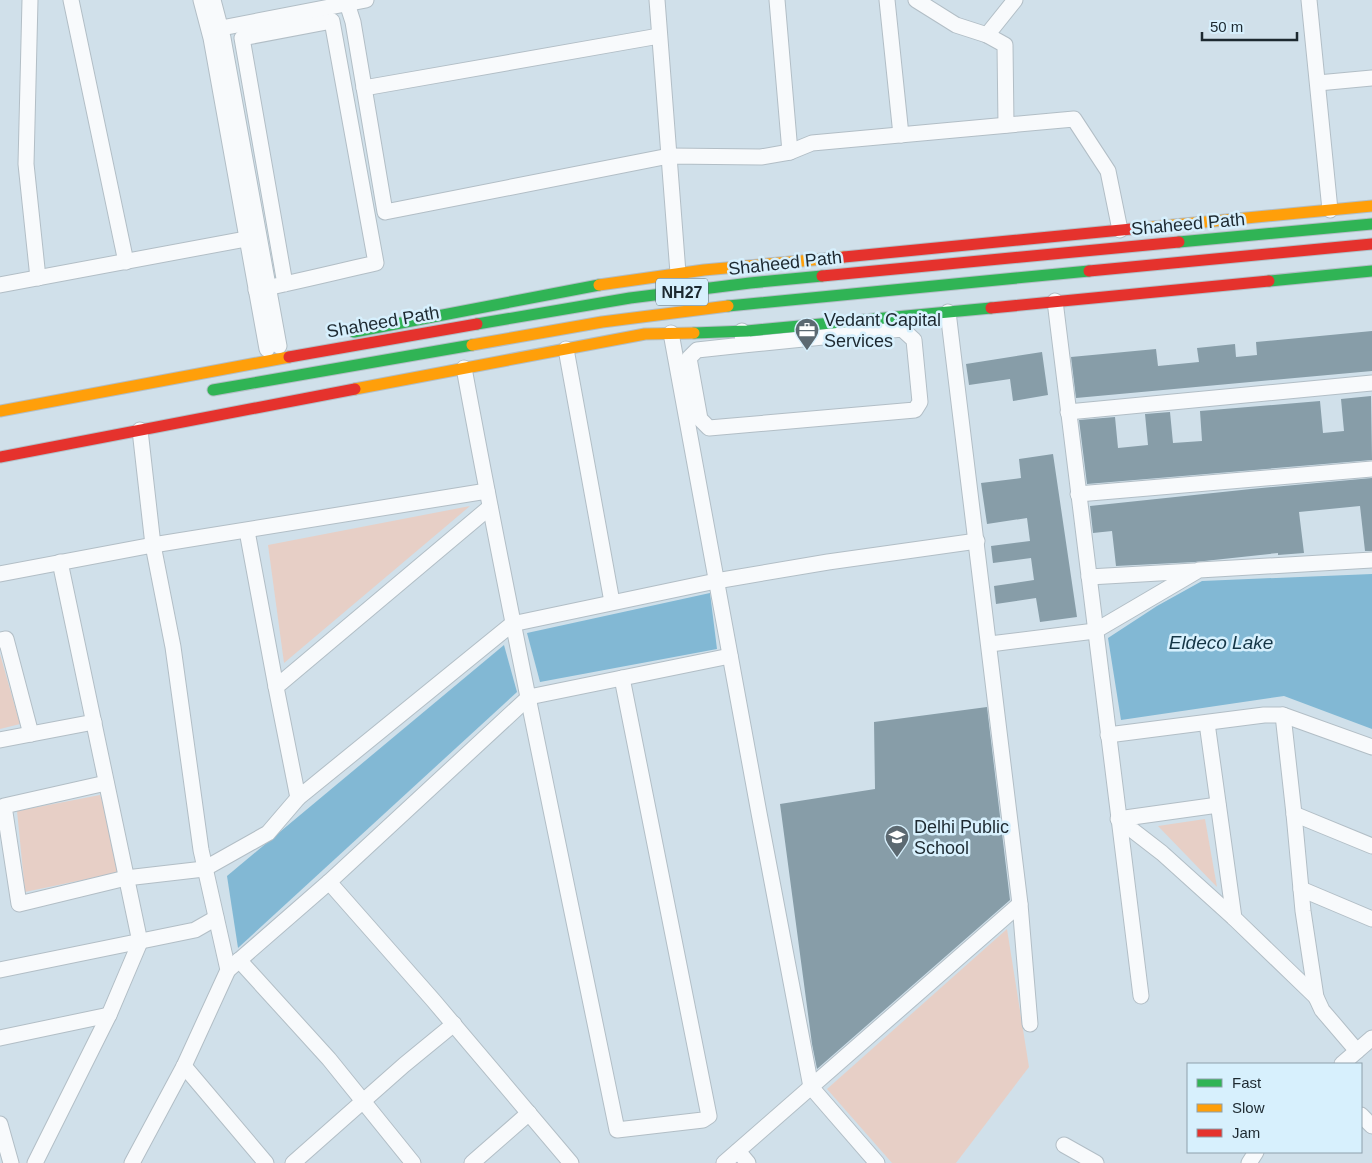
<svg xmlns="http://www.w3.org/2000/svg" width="1372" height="1163" viewBox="0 0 1372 1163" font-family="Arial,sans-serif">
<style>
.green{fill:#e7cfc6}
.water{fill:#82b8d4}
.building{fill:#879da8}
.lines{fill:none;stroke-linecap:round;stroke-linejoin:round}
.street-casing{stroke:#b2bec6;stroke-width:17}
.fast-casing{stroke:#b2bec6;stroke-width:13}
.slow-casing{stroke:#b2bec6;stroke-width:13}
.jam-casing{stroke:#b2bec6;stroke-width:13}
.street{stroke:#f8fafc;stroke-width:15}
.fast{stroke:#30b455;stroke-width:11}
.slow{stroke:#ff9f0a;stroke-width:11}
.jam{stroke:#e5322d;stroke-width:11}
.labels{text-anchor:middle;stroke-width:5;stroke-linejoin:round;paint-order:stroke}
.shield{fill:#d7f0fd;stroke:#55656e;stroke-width:1}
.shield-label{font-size:16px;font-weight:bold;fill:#1d2930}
.street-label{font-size:18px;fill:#1d2930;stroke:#d7f0fd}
.poi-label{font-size:18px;fill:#1d2930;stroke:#d7f0fd;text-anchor:start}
.water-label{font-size:19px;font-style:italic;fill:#153646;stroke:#d7f0fd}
</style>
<rect width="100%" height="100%" fill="#d0e0ea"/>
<g class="green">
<polygon points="470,506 284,663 268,545"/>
<polygon points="0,654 20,724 0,729"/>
<polygon points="100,795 125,871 25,892 17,811"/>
<polygon points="1205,819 1217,887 1158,826"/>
<polygon points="1007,929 1029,1067 956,1163 892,1163 827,1089"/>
</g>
<g class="water">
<polygon points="1372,574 1372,729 1284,696 1121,720 1108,638 1157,606 1202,581"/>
<polygon points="710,593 717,649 540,682 527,633"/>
<polygon points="504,645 517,692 238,948 227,876"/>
</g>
<g class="building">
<polygon points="1372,331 1372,371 1076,398 1071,357 1156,349 1158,366 1199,362 1197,348 1235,344 1236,357 1257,355 1256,342"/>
<polygon points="1042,352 1048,395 1013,401 1010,379 969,385 966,364"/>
<polygon points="1371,396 1372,460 1087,484 1079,420 1115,417 1118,448 1148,445 1145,414 1170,412 1173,443 1202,441 1200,411 1320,401 1323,433 1344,431 1341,399"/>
<polygon points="1053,454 1077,617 1040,622 1036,598 996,604 994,586 1034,580 1031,558 993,563 991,546 1030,541 1027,518 987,524 981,483 1021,478 1019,459"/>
<polygon points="1372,478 1372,551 1365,551 1360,506 1299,512 1304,553 1278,555 1278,553 1195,562 1116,566 1112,531 1093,533 1090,506 1251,489"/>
<polygon points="987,707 1010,900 817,1069 812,1044 780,804 875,789 874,722"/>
</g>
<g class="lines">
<defs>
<g id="street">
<polyline points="30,0 26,164 38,278"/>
<polyline points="71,0 126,262"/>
<polyline points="201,0 211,38 267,349"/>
<polyline points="213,0 223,38 279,346"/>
<polyline points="346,0 353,22 385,212 669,156 761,157 790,152 812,143 1074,119 1108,171 1120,230"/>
<polyline points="657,0 678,273"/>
<polyline points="777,0 790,152"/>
<polyline points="887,0 901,135"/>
<polyline points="916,0 956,25 987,35 1005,45 1006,125"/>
<polyline points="1309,0 1330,210"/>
<polyline points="211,30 366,0"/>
<polyline points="987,35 1015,0"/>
<polyline points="1318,83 1372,78"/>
<polyline points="364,88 659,36"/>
<polyline points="0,285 256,237"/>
<path d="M256 290C296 282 336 272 376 263L332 21 242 38 285 284"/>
<polyline points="1055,301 1141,996"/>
<polyline points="948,312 1020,904 1030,1024"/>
<polyline points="742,331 743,345 697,350 689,358 700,419 709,428 915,410 920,402 914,340 902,329 743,345"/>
<polyline points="671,333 759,813 811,1087 877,1163"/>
<polyline points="566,349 612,602"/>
<path d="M464 368C511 623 565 876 617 1130L703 1120 709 1116 622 678"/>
<polyline points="1068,412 1372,383"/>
<polyline points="1078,494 1372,469"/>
<polyline points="490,507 276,687 298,798 512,624 716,581 828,562 977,541"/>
<polyline points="247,531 276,687"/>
<polyline points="0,574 153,545 487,491"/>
<polyline points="1089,577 1194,571"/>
<polyline points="0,640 6,639 31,734"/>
<polyline points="990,644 1095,631 1199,570 1372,560"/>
<polyline points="1283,715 1294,814 1372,846"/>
<polyline points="1207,723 1234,918 1316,997"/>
<polyline points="1108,735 1264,715 1283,715 1372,747"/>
<polyline points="0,740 94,722"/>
<polyline points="106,783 4,806 19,904 126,878 204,869 268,833 298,798"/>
<polyline points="1218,805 1118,819 1162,853 1234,918"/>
<polyline points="1294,814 1303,911 1316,997 1322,1010 1357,1051"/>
<polyline points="329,882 433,1000 571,1163"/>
<polyline points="1301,889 1372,919"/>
<polyline points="239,960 329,1059 413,1163"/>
<polyline points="0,970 195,930 216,918"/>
<polyline points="228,970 329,882 529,697 730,656"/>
<polyline points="0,1038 109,1015"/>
<polyline points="1342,1064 1372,1038"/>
<polyline points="184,1066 266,1163"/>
<polyline points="1361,1115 1372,1126"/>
<polyline points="0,1124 11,1163"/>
<polyline points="1064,1145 1096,1163"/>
<polyline points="738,1151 748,1163"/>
<polyline points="35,1163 109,1015 140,942 60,562"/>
<polyline points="132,1163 184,1066 228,970 201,850 173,647 153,545 140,430"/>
<polyline points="293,1163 404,1065 454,1024"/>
<polyline points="472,1163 529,1113"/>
<polyline points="724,1163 1020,904"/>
<polyline points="1249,1163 1256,1152"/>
</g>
<g id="fast">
<polyline points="1179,242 1372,224"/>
<polyline points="1269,281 1372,271"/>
<polyline points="728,306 1089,271"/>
<polyline points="477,324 630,298 750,283 822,276"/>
<polyline points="354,332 599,285"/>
<polyline points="694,333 747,331 991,308"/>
<polyline points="213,390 472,345"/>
</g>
<g id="slow">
<polyline points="1142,228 1372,206"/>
<polyline points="599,285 704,270 844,257"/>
<polyline points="472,345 602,322 728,306"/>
<polyline points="355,389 645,334 694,333"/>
<polyline points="0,411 289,357"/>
</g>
<g id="jam">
<polyline points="844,257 1142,228"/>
<polyline points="1089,271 1372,244"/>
<polyline points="822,276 1179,242"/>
<polyline points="991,308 1269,281"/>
<polyline points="289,357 477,324"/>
<polyline points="0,457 355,389"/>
</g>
</defs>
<use href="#street" class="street-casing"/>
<use href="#fast" class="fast-casing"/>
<use href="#slow" class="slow-casing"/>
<use href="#jam" class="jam-casing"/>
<use href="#street" class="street"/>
<use href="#fast" class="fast"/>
<use href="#slow" class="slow"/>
<use href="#jam" class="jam"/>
</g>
<defs>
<symbol id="office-pin" viewBox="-11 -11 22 30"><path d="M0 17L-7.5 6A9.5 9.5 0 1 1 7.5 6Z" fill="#5c6971" stroke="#d7f0fd"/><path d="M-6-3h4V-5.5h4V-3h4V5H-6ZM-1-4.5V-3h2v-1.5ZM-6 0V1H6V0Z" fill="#fff"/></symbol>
<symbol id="school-pin" viewBox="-11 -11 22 30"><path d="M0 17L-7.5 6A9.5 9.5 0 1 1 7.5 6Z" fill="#5c6971" stroke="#d7f0fd"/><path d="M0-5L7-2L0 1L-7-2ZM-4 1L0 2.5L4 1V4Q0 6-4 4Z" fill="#fff"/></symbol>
</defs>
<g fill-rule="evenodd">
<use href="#office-pin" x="793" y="316" width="28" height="38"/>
<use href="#school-pin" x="883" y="823" width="28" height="38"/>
</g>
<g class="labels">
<rect class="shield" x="656" y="278.5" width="52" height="27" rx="4"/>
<g class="shield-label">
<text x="682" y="298">NH27</text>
</g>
<g class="street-label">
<text transform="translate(1188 224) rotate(-5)" y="6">Shaheed Path</text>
<text transform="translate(785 263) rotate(-6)" y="6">Shaheed Path</text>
<text transform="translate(383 322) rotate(-10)" y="6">Shaheed Path</text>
</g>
<g class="poi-label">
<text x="824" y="326">Vedant Capital<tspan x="824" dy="21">Services</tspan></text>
<text x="914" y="833">Delhi Public<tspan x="914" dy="21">School</tspan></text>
</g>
<g class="water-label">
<text x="1221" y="649">Eldeco Lake</text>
</g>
</g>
<rect x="1187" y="1063" width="175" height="90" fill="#d7f0fd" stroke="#8da0ab"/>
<rect x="1197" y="1079" width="25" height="8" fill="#30b455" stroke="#8da0ab"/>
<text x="1232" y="1088" font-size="15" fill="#1d2930">Fast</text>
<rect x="1197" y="1104" width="25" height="8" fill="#ff9f0a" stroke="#8da0ab"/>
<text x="1232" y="1113" font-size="15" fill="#1d2930">Slow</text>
<rect x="1197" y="1129" width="25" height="8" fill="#e5322d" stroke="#8da0ab"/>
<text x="1232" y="1138" font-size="15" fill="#1d2930">Jam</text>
<path d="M1202 32v8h95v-8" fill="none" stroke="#1d2930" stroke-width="2.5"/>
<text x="1210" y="32" font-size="15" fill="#1d2930" stroke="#d7f0fd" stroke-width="4" paint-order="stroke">50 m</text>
</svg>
